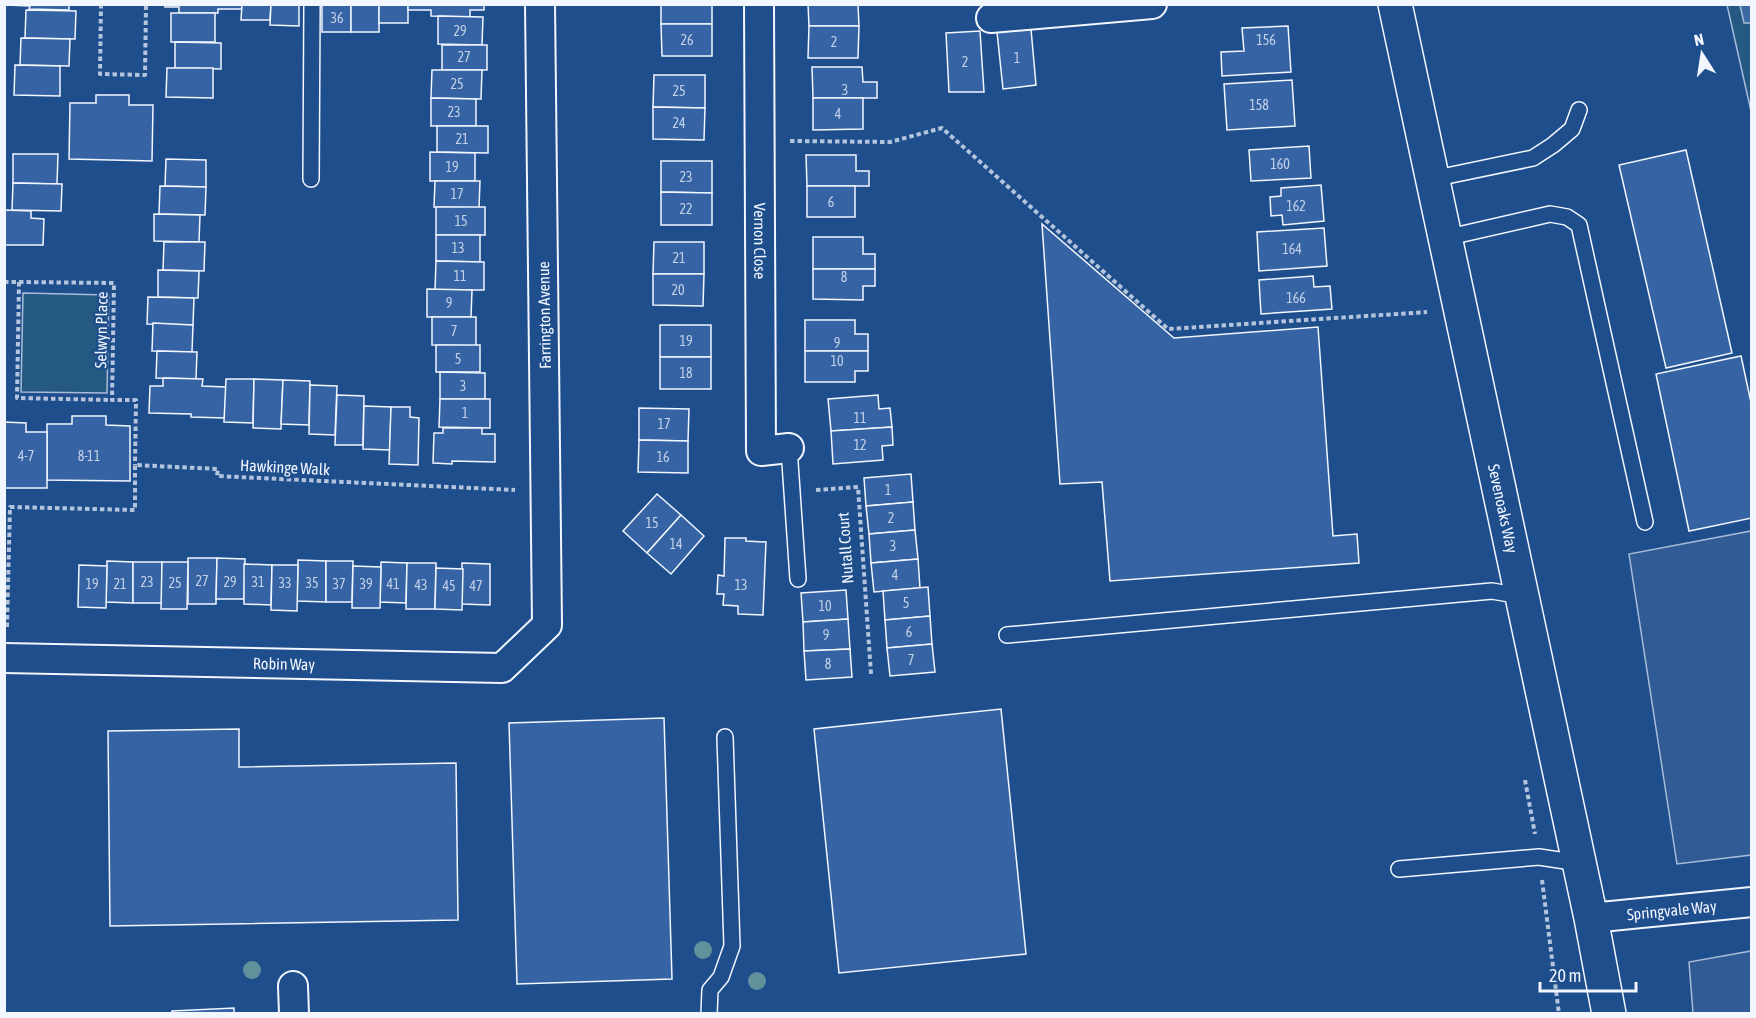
<svg xmlns="http://www.w3.org/2000/svg" width="1756" height="1018" viewBox="0 0 1756 1018" font-family="'Asap Condensed',sans-serif">
<style>
.green{fill:#245a82;stroke:#a8bbd7;stroke-width:1.5}
.parking{fill:#305b95;stroke:#a8bbd7;stroke-width:1.5}
.water{fill:#3b69a3;stroke:#a8bbd7;stroke-width:1.5}
.building{fill:#3563a3;stroke:#f2f6ff;stroke-width:1.5}
.lines{fill:none;stroke-linecap:round;stroke-linejoin:round}
.lane-casing{stroke:#f2f6ff;stroke-width:18}
.street-casing{stroke:#f2f6ff;stroke-width:32}
.primary-casing{stroke:#f2f6ff;stroke-width:36}
.path{stroke:#b3c4dc;stroke-width:4;stroke-dasharray:4.5 3;stroke-linecap:butt}
.lane{stroke:#1f4e8c;stroke-width:15}
.street{stroke:#1f4e8c;stroke-width:28}
.primary{stroke:#1f4e8c;stroke-width:33}
.tree{fill:#61919a}
.labels{text-anchor:middle;stroke-width:4.5;stroke-linejoin:round;paint-order:stroke}
.number-label{font-size:14px;fill:#c3d1e8}
.street-label{font-size:16px;fill:#f2f6ff;stroke:#1f4e8c}
</style>
<rect width="100%" height="100%" fill="#1f4e8c"/>
<g class="green">
<polygon points="1727,5 1751,5 1751,111"/>
<polygon points="23,293 109,295 107,393 21,392"/>
</g>
<g class="parking">
<polygon points="1751,531 1751,855 1677,864 1629,554"/>
<polygon points="1751,951 1751,1013 1693,1013 1689,962"/>
</g>
<polygon class="water" points="1740,5 1751,5 1751,23 1744,23"/>
<g class="building">
<polygon points="81,4 69,5 69,10 29,9 30,6 6,5"/>
<polygon points="165,4 242,4 242,9 218,9 218,13 179,13 179,7 165,7"/>
<polygon points="242,4 271,4 270,20 241,20"/>
<polygon points="271,4 299,4 299,26 270,25"/>
<rect x="322" y="4" width="29" height="28"/>
<rect x="351" y="4" width="28" height="28"/>
<rect x="379" y="4" width="29" height="19"/>
<polygon points="408,4 484,4 484,10 470,10 470,17 431,16 431,10 408,10"/>
<rect x="661" y="4" width="51" height="20"/>
<polygon points="808,4 858,4 859,26 809,26"/>
<polygon points="26,10 76,11 75,39 25,38"/>
<rect x="171" y="13" width="44" height="29"/>
<polygon points="438,16 483,17 482,45 438,44"/>
<polygon points="661,24 712,24 712,56 662,56"/>
<polygon points="809,26 859,26 858,58 808,58"/>
<polygon points="1288,26 1291,72 1222,76 1221,52 1244,51 1242,28"/>
<polygon points="1031,29 1036,85 1003,89 997,32"/>
<polygon points="980,31 984,92 949,92 946,33"/>
<polygon points="21,38 70,39 69,66 20,65"/>
<polygon points="175,42 221,43 221,69 175,68"/>
<rect x="442" y="45" width="45" height="25"/>
<polygon points="15,65 60,66 60,96 14,95"/>
<polygon points="812,67 862,67 863,82 877,82 877,98 813,98"/>
<polygon points="167,68 213,68 213,98 166,97"/>
<polygon points="432,70 482,70 481,99 431,98"/>
<polygon points="654,75 705,75 705,108 653,107"/>
<polygon points="1292,80 1295,126 1227,130 1224,84"/>
<polygon points="96,95 129,95 129,105 153,105 152,161 69,159 70,103 96,103"/>
<polygon points="431,98 476,99 476,126 431,126"/>
<polygon points="813,98 863,98 863,129 813,130"/>
<polygon points="653,107 705,108 704,140 653,139"/>
<polygon points="437,126 488,126 488,153 437,152"/>
<polygon points="1309,146 1311,178 1251,181 1249,150"/>
<polygon points="1686,150 1732,353 1666,368 1619,165"/>
<polygon points="430,152 475,153 475,181 430,181"/>
<polygon points="13,154 58,154 57,184 13,183"/>
<polygon points="806,155 856,155 856,171 869,171 869,186 807,186"/>
<polygon points="166,159 206,160 206,187 165,186"/>
<polygon points="661,161 712,161 712,193 661,192"/>
<polygon points="435,181 480,181 479,208 434,207"/>
<polygon points="13,183 62,184 61,211 12,210"/>
<polygon points="1321,185 1324,221 1283,225 1282,215 1271,216 1270,197 1281,196 1281,188"/>
<polygon points="160,186 206,187 205,215 159,214"/>
<rect x="807" y="186" width="48" height="31"/>
<polygon points="661,192 712,193 712,225 661,225"/>
<rect x="436" y="207" width="49" height="28"/>
<polygon points="4,210 31,211 31,218 44,219 43,245 4,245"/>
<polygon points="154,214 200,215 199,242 154,241"/>
<polygon points="1042,224 1174,338 1318,327 1333,536 1357,534 1359,563 1110,581 1102,482 1060,484"/>
<polygon points="1324,228 1327,266 1259,271 1257,232"/>
<polygon points="436,235 480,235 480,262 436,261"/>
<polygon points="813,237 863,237 863,254 875,254 875,269 813,269"/>
<polygon points="164,242 205,242 204,271 163,270"/>
<polygon points="654,242 704,242 704,274 653,274"/>
<polygon points="436,261 484,262 484,290 435,290"/>
<polygon points="813,269 875,269 875,286 863,286 863,300 813,299"/>
<polygon points="158,270 199,271 198,298 158,297"/>
<polygon points="653,274 704,274 703,306 653,305"/>
<polygon points="1313,276 1314,287 1330,286 1332,309 1261,314 1259,280"/>
<polygon points="427,289 472,290 471,317 427,317"/>
<polygon points="148,297 194,298 193,325 147,324"/>
<polygon points="432,317 476,317 476,346 432,345"/>
<polygon points="805,320 855,320 855,334 868,334 868,351 805,351"/>
<polygon points="153,323 193,325 192,352 152,351"/>
<rect x="660" y="325" width="51" height="32"/>
<rect x="436" y="345" width="44" height="27"/>
<polygon points="157,351 197,352 196,379 156,378"/>
<polygon points="805,351 868,351 868,371 855,371 855,382 805,382"/>
<polygon points="1741,356 1752,407 1752,518 1689,531 1656,374"/>
<rect x="660" y="357" width="51" height="32"/>
<polygon points="440,372 485,373 485,399 440,399"/>
<polygon points="163,378 203,379 202,386 226,387 225,418 191,417 191,414 149,413 150,386 163,386"/>
<polygon points="226,379 254,379 253,423 224,422"/>
<polygon points="254,379 283,380 281,429 253,428"/>
<polygon points="283,380 310,381 309,425 281,424"/>
<polygon points="310,385 337,386 335,435 309,434"/>
<polygon points="337,395 364,396 363,445 335,445"/>
<polygon points="878,395 879,409 890,408 892,427 831,431 828,399"/>
<polygon points="440,399 490,399 490,428 439,427"/>
<polygon points="364,406 391,407 390,450 363,449"/>
<polygon points="391,407 410,407 410,417 419,418 418,465 389,464"/>
<polygon points="639,408 689,409 688,441 639,440"/>
<polygon points="72,416 106,416 106,425 130,426 130,481 47,480 47,424 72,424"/>
<polygon points="4,422 26,423 26,432 47,432 47,488 4,488"/>
<polygon points="892,427 893,445 882,446 883,460 833,464 831,431"/>
<polygon points="443,428 482,428 482,434 495,434 495,462 452,461 452,464 433,463 434,433 443,433"/>
<polygon points="639,440 688,441 688,473 638,472"/>
<polygon points="911,474 913,502 866,506 864,478"/>
<polygon points="657,494 681,515 647,553 623,531"/>
<polygon points="913,502 915,530 869,534 866,506"/>
<polygon points="681,515 704,536 671,574 647,553"/>
<polygon points="915,530 918,559 871,563 869,534"/>
<polygon points="725,538 746,538 746,541 766,542 763,615 738,614 738,606 723,605 724,594 717,594 718,575 724,576"/>
<polygon points="188,558 217,558 216,604 188,604"/>
<polygon points="217,558 245,559 244,599 216,599"/>
<polygon points="918,559 920,588 874,592 871,563"/>
<polygon points="298,560 326,561 326,602 297,601"/>
<polygon points="107,561 133,562 133,603 106,602"/>
<polygon points="326,561 353,561 352,602 326,602"/>
<rect x="133" y="562" width="29" height="41"/>
<polygon points="162,562 188,562 187,609 161,609"/>
<polygon points="381,562 407,563 406,603 380,602"/>
<polygon points="407,563 436,563 435,609 406,609"/>
<polygon points="462,563 490,564 490,605 462,604"/>
<polygon points="244,564 272,565 271,605 244,604"/>
<polygon points="79,565 107,566 106,608 78,607"/>
<polygon points="272,565 298,565 297,611 271,610"/>
<polygon points="353,566 381,567 380,608 352,608"/>
<polygon points="436,568 463,569 462,610 435,609"/>
<polygon points="928,587 930,616 885,620 883,591"/>
<polygon points="846,590 848,619 803,622 801,593"/>
<polygon points="930,616 932,644 887,648 885,620"/>
<polygon points="848,619 850,649 804,651 803,622"/>
<polygon points="932,644 935,672 890,676 887,648"/>
<polygon points="850,649 852,677 806,680 804,651"/>
<polygon points="1001,709 1026,954 839,973 814,729"/>
<polygon points="664,718 672,979 517,984 509,723"/>
<polygon points="239,729 239,767 456,763 458,920 110,926 108,731"/>
<polygon points="234,1008 234,1014 172,1014 172,1011"/>
</g>
<g class="lines">
<defs>
<g id="lane">
<polyline points="311,179 312,4"/>
<polyline points="1432,179 1533,158 1553,145 1572,129 1579,110"/>
<polyline points="1445,238 1550,214 1567,217 1579,225 1645,522"/>
<polyline points="789,448 798,579"/>
<polyline points="1007,635 1492,591 1521,596"/>
<polyline points="1399,869 1539,857 1579,863"/>
<polyline points="709,1014 710,990 721,977 732,946 725,737"/>
</g>
<g id="street">
<path id="s1" d="M759 4 761 451 789 448"/>
<polyline points="991,18 1152,4"/>
<path id="s2" d="M4 658 502 668 547 625 540 4"/>
<path id="s3" d="M1591 918 1752 902"/>
<polyline points="293,986 294,1014"/>
</g>
<g id="primary">
<path id="s4" d="M1395 4 1591 918 1609 1014"/>
</g>
</defs>
<use href="#lane" class="lane-casing"/>
<use href="#street" class="street-casing"/>
<use href="#primary" class="primary-casing"/>
<g class="path">
<polyline points="101,4 100,74 145,75 146,4"/>
<polyline points="790,141 890,142 942,128 1168,329 1427,312"/>
<polyline points="4,282 19,282 17,398 112,400"/>
<polyline points="19,282 114,283 112,400 136,400 135,465"/>
<polyline points="816,490 858,487 871,674"/>
<polyline points="7,627 10,507 135,510 135,465 218,469 217,476 515,490"/>
<polyline points="1525,780 1535,834"/>
<polyline points="1542,880 1559,1014"/>
</g>
<use href="#lane" class="lane"/>
<use href="#street" class="street"/>
<use href="#primary" class="primary"/>
</g>
<g class="tree">
<circle cx="703" cy="950" r="9"/>
<circle cx="252" cy="970" r="9"/>
<circle cx="757" cy="981" r="9"/>
</g>
<g class="labels">
<g class="number-label">
<text x="337" y="23">36</text>
<text x="460" y="36">29</text>
<text x="687" y="45">26</text>
<text x="1266" y="45">156</text>
<text x="834" y="47">2</text>
<text x="464" y="62">27</text>
<text x="1017" y="63">1</text>
<text x="965" y="67">2</text>
<text x="457" y="89">25</text>
<text x="845" y="95">3</text>
<text x="679" y="96">25</text>
<text x="1259" y="110">158</text>
<text x="454" y="117">23</text>
<text x="838" y="119">4</text>
<text x="679" y="128">24</text>
<text x="462" y="144">21</text>
<text x="1280" y="169">160</text>
<text x="452" y="172">19</text>
<text x="686" y="182">23</text>
<text x="457" y="199">17</text>
<text x="831" y="207">6</text>
<text x="1296" y="211">162</text>
<text x="686" y="214">22</text>
<text x="461" y="226">15</text>
<text x="458" y="253">13</text>
<text x="1292" y="254">164</text>
<text x="679" y="263">21</text>
<text x="460" y="281">11</text>
<text x="844" y="282">8</text>
<text x="678" y="295">20</text>
<text x="1296" y="303">166</text>
<text x="449" y="308">9</text>
<text x="454" y="336">7</text>
<text x="686" y="346">19</text>
<text x="837" y="348">9</text>
<text x="458" y="364">5</text>
<text x="837" y="366">10</text>
<text x="686" y="378">18</text>
<text x="463" y="391">3</text>
<text x="465" y="418">1</text>
<text x="860" y="423">11</text>
<text x="664" y="429">17</text>
<text x="860" y="450">12</text>
<text x="26" y="461">4-7</text>
<text x="89" y="461">8-11</text>
<text x="663" y="462">16</text>
<text x="888" y="495">1</text>
<text x="891" y="523">2</text>
<text x="652" y="528">15</text>
<text x="676" y="549">14</text>
<text x="893" y="551">3</text>
<text x="895" y="580">4</text>
<text x="202" y="586">27</text>
<text x="147" y="587">23</text>
<text x="230" y="587">29</text>
<text x="258" y="587">31</text>
<text x="175" y="588">25</text>
<text x="285" y="588">33</text>
<text x="312" y="588">35</text>
<text x="92" y="589">19</text>
<text x="120" y="589">21</text>
<text x="339" y="589">37</text>
<text x="366" y="589">39</text>
<text x="393" y="589">41</text>
<text x="421" y="590">43</text>
<text x="741" y="590">13</text>
<text x="449" y="591">45</text>
<text x="476" y="591">47</text>
<text x="906" y="608">5</text>
<text x="825" y="611">10</text>
<text x="909" y="637">6</text>
<text x="826" y="640">9</text>
<text x="911" y="665">7</text>
<text x="828" y="669">8</text>
</g>
<g class="street-label">
<text dy="6" stroke="none"><textPath href="#s1" startOffset="237">Vernon Close</textPath></text>
<text transform="translate(544 315) rotate(-91)" y="6">Farrington Avenue</text>
<text transform="translate(101 330) rotate(-89)" y="6">Selwyn Place</text>
<text transform="translate(285 467) rotate(3)" y="6">Hawkinge Walk</text>
<text dy="6" stroke="none"><textPath href="#s4" startOffset="516">Sevenoaks Way</textPath></text>
<text transform="translate(845 548) rotate(-94)" y="6">Nutall Court</text>
<text dy="6" stroke="none"><textPath href="#s2" startOffset="280">Robin Way</textPath></text>
<text dy="6" stroke="none"><textPath href="#s3" startOffset="81">Springvale Way</textPath></text>
</g>
</g>
<rect width="1756" height="1018" fill="none" stroke="#f2f6ff" stroke-width="12"/>
<g transform="translate(1702 54) rotate(348)" stroke="#1f4e8c" stroke-width="4.5" paint-order="stroke">
<path d="M0-4.5L10 22L0 15L-10 22Z" fill="#f2f6ff"/>
<text y="-9" font-size="16" font-weight="bold" text-anchor="middle" fill="#f2f6ff">N</text>
</g>
<path d="M1540 982v9h96v-9" fill="none" stroke="#f2f6ff" stroke-width="3"/>
<text x="1549" y="982" font-size="18" fill="#f2f6ff" stroke="#1f4e8c" stroke-width="4.5" paint-order="stroke">20 m</text>
</svg>
